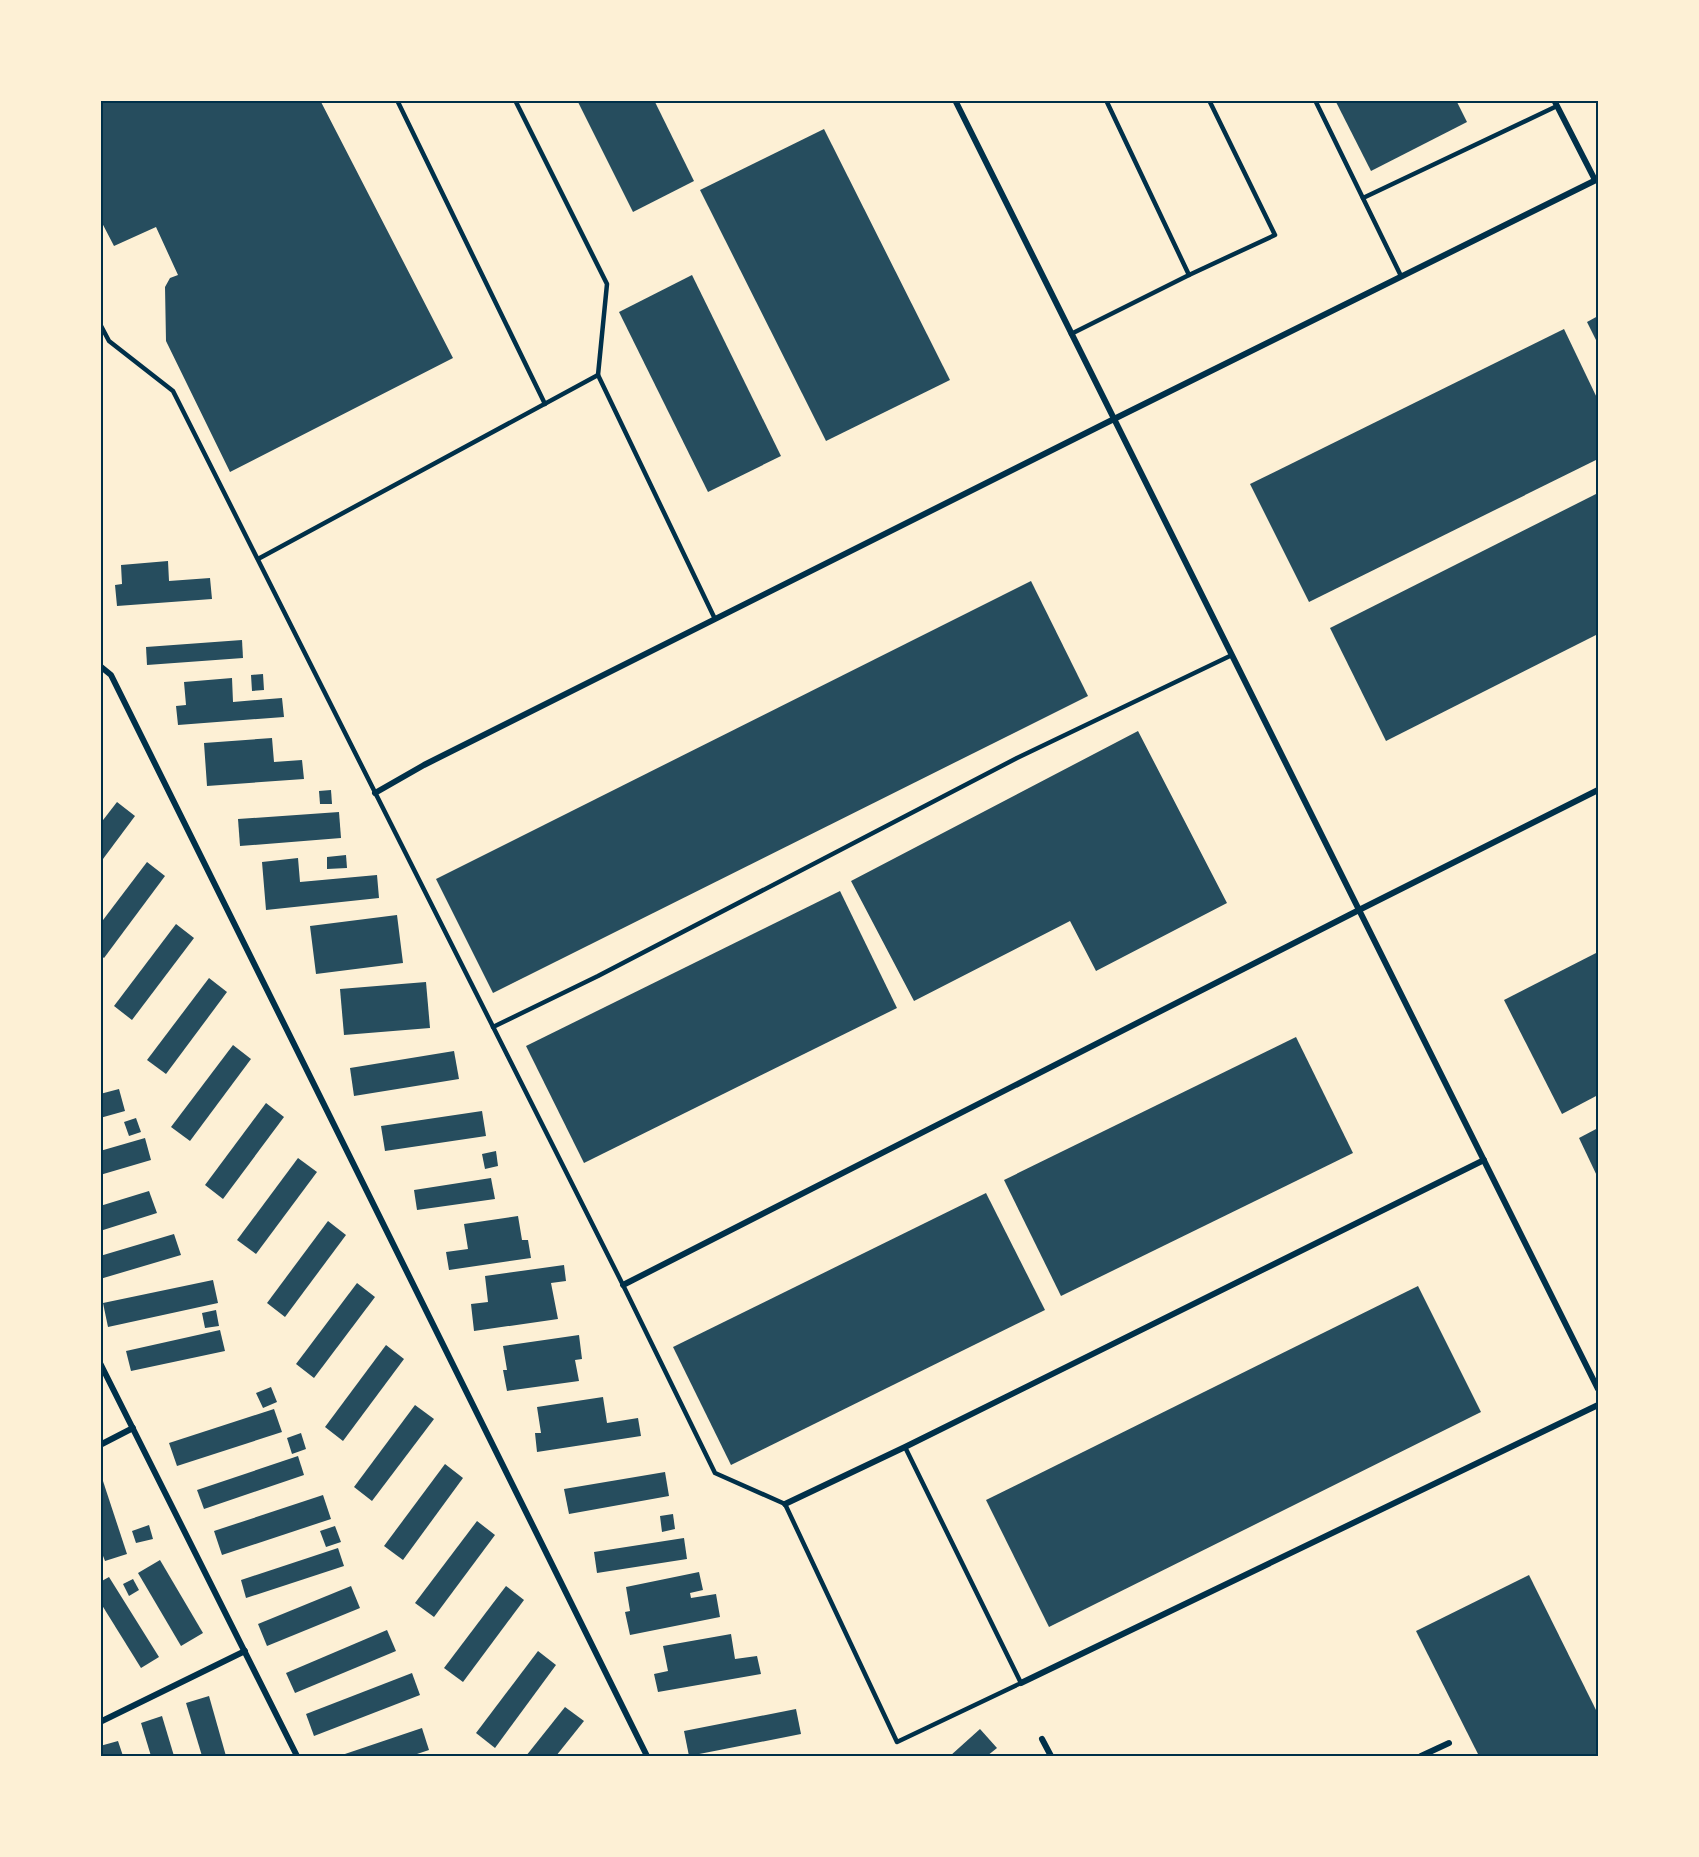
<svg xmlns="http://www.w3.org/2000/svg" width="1699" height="1857" viewBox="0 0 1699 1857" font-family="Jost,sans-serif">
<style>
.building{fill:#264d5e}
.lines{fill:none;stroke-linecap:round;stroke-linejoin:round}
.service{stroke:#003049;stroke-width:4.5}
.minor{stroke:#003049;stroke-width:6}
.neatline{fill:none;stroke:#003049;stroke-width:2}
</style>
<rect width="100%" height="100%" fill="#fdf0d5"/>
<g class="building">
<polygon points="100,100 320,100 453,358 230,472 166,341 165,287 170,278 178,275 156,227 114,246 100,219"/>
<polygon points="577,100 654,100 694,181 633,212"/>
<polygon points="1335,100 1456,100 1467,122 1371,171"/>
<polygon points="824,129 950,380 826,441 700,190"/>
<polygon points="692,275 781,456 708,492 619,312"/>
<polygon points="1598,316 1598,344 1587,322"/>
<polygon points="1564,329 1598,400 1598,459 1309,602 1250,484"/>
<polygon points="1598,493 1598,634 1386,741 1330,628"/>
<polygon points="168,561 169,581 210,578 212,599 117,606 115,585 122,584 121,565"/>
<polygon points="1031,581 1088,696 493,993 436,879"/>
<polygon points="242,640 243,658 147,665 146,647"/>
<polygon points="263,674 264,690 252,691 251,675"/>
<polygon points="232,678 233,702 282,698 284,717 178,725 176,706 186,705 184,682"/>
<polygon points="1138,731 1227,903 1096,971 1070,921 914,1001 851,881"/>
<polygon points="272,738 274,762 302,760 304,779 207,786 204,743"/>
<polygon points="331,790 332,804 320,804 319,791"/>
<polygon points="117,802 135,816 100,863 100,824"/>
<polygon points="339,812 341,838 240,846 238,819"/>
<polygon points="346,855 347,868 327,869 327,857"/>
<polygon points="298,858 300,882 377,875 379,898 266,910 262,862"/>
<polygon points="147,862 165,876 104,958 100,955 100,924"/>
<polygon points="840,891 897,1008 584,1163 526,1046"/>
<polygon points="397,915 403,963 316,974 310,926"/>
<polygon points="176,924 194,938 132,1020 114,1006"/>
<polygon points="1598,952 1598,1095 1562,1114 1504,1000"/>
<polygon points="209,978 227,992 166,1074 147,1060"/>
<polygon points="426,982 430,1028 344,1035 340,989"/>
<polygon points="1296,1037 1353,1153 1061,1296 1004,1180"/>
<polygon points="233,1045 251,1059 190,1141 171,1127"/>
<polygon points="454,1051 459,1079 354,1096 350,1068"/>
<polygon points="119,1089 125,1111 100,1118 100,1094"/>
<polygon points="266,1103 284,1117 223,1199 205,1185"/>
<polygon points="482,1111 486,1136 385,1151 381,1126"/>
<polygon points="136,1118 141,1132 129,1136 124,1122"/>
<polygon points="1598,1128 1598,1178 1579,1138"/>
<polygon points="145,1138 151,1160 100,1175 100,1151"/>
<polygon points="496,1151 498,1166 485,1169 482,1154"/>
<polygon points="298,1158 317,1172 256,1254 237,1240"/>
<polygon points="491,1178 495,1199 417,1210 414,1190"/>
<polygon points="149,1191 157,1213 100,1231 100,1206"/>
<polygon points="986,1193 1045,1310 731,1465 673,1347"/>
<polygon points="518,1216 522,1240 528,1240 531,1258 449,1270 446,1252 468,1249 464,1224"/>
<polygon points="328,1221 346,1235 285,1317 267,1303"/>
<polygon points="174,1234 181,1255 100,1279 100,1256"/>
<polygon points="564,1265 566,1281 551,1283 558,1319 474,1331 471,1304 488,1302 485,1276"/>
<polygon points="213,1280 218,1303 108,1327 103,1303"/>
<polygon points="357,1283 375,1297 314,1378 296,1364"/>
<polygon points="1418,1286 1481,1412 1049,1627 986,1500"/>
<polygon points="216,1310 219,1326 205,1328 202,1313"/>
<polygon points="220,1330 225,1351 131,1371 126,1351"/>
<polygon points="579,1335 582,1359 575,1360 579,1381 507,1391 503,1370 507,1370 503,1346"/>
<polygon points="386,1345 404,1359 343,1441 325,1427"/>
<polygon points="271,1387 277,1402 263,1408 256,1393"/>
<polygon points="603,1397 607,1423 638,1418 641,1436 537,1452 535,1433 541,1433 537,1407"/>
<polygon points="415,1405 434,1419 372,1501 354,1487"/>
<polygon points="274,1409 282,1432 177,1466 169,1443"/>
<polygon points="301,1433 306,1449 292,1454 287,1438"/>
<polygon points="298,1456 304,1475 204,1509 197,1490"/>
<polygon points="445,1464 463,1478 403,1560 384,1546"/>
<polygon points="665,1472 669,1496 569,1514 564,1489"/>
<polygon points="101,1475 127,1554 105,1561 100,1548"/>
<polygon points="323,1495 331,1519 222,1555 214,1531"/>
<polygon points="673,1514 675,1529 662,1532 660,1516"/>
<polygon points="477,1521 495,1535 434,1617 415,1603"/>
<polygon points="149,1525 153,1539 136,1543 132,1531"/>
<polygon points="335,1526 341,1542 326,1547 320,1531"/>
<polygon points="684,1538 687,1559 597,1573 594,1552"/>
<polygon points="338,1548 344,1566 246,1598 241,1580"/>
<polygon points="160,1560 203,1633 181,1646 138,1573"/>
<polygon points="699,1572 703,1590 690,1593 691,1598 716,1594 720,1617 630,1635 625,1612 630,1611 626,1587"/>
<polygon points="1529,1575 1598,1714 1598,1756 1479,1756 1416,1631"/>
<polygon points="109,1577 159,1657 141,1668 100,1602 100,1582"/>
<polygon points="133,1579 139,1590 129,1596 123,1584"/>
<polygon points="351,1586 360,1608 267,1646 258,1624"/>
<polygon points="506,1586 524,1600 463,1682 444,1668"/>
<polygon points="387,1630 396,1651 295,1693 286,1673"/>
<polygon points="731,1634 735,1659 757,1656 761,1674 658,1692 654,1674 668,1671 663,1646"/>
<polygon points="538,1651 556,1665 495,1748 476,1733"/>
<polygon points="412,1673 420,1695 314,1736 306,1714"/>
<polygon points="209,1696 226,1756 202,1756 186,1703"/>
<polygon points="565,1707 584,1721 556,1756 526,1756"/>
<polygon points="796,1709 801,1734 689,1756 684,1731"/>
<polygon points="162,1716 174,1756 151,1756 141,1723"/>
<polygon points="422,1728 429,1750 411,1756 339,1756"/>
<polygon points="980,1729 997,1748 987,1756 950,1756"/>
<polygon points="118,1741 123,1756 100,1756 100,1746"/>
</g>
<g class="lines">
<g class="service">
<polyline points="397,100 545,404"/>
<polyline points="515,100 607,284 598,375"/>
<polyline points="1106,100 1189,275"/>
<polyline points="1315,100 1401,276"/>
<polyline points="1363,198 1557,106"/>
<polyline points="100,324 109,341 173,391 623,1285 715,1473 785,1504 897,1742 1021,1683 905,1447"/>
<polyline points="1071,334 1189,275 1275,235 1209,100"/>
<polyline points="258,559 598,375 715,619"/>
<polyline points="493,1027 598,976 1017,758 1232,655"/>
</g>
<g class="minor">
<polyline points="955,100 1598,1389"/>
<polyline points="1554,100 1595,180"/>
<polyline points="100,666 111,675 647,1756"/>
<polyline points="375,793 424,765 1114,419 1598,179"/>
<polyline points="623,1285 1359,910 1598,790"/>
<polyline points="100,1363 297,1756"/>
<polyline points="100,1445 133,1428"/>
<polyline points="785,1504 905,1447 1484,1160"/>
<polyline points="1021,1683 1598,1405"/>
<polyline points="100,1722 245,1651"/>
<polyline points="1042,1739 1051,1756"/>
<polyline points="1421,1756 1449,1743"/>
</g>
</g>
<rect width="1699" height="1857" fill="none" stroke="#fdf0d5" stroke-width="204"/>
<rect x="102" y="102" width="1495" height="1653" class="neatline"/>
</svg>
